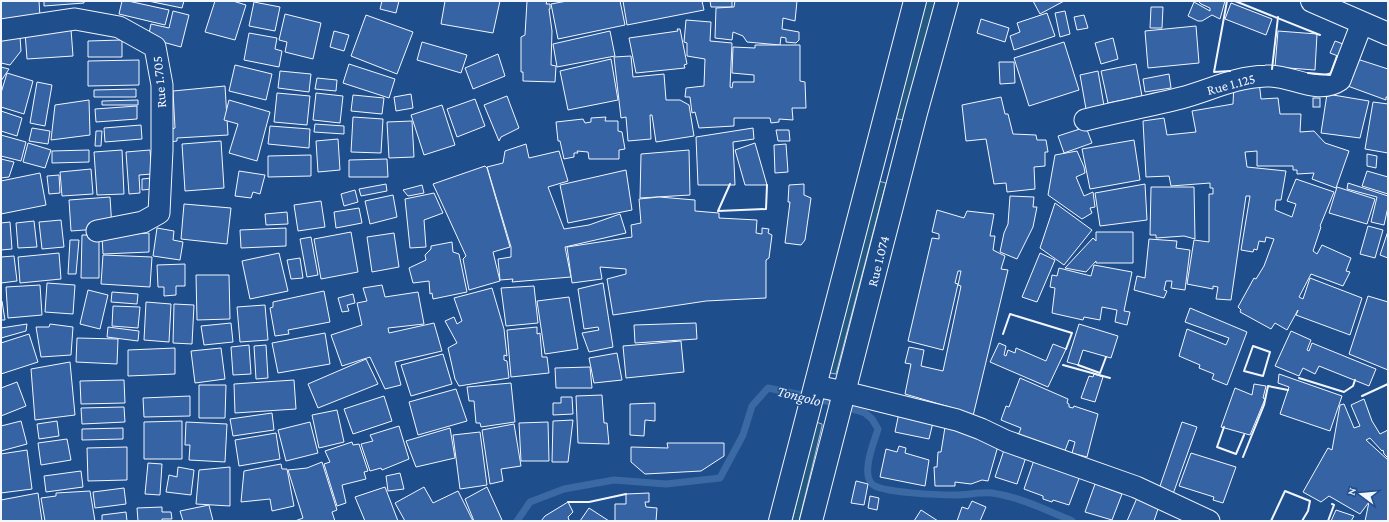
<svg xmlns="http://www.w3.org/2000/svg" width="1389" height="522" viewBox="0 0 1389 522" font-family="'Crimson Pro',serif">
<style>
.green{fill:#245a82;stroke:#a8bbd7}
.lines{fill:none;stroke-linecap:round;stroke-linejoin:round}
.stream{stroke:#3b69a3;stroke-width:7}
.building{fill:#3563a3;stroke:#f2f6ff}
.minor-casing{stroke:#f2f6ff;stroke-width:23}
.secondary-casing{stroke:#f2f6ff;stroke-width:24}
.primary-casing{stroke:#f2f6ff;stroke-width:24}
.minor{stroke:#1f4e8c;stroke-width:21}
.secondary{stroke:#1f4e8c;stroke-width:22}
.primary{stroke:#1f4e8c;stroke-width:22}
.wall{stroke:#f2f6ff;stroke-width:2}
.labels{text-anchor:middle;stroke-width:3;stroke-linejoin:round;paint-order:stroke}
.street-label{font-size:14px;fill:#f2f6ff;stroke:#1f4e8c}
.water-label{font-size:15px;font-style:italic;fill:#f2f6ff;stroke:#1f4e8c}
</style>
<rect width="100%" height="100%" fill="#1f4e8c"/>
<g class="green">
<polygon points="925,1 936,1 903,120 893,118"/>
<polygon points="878,181 886,183 836,374 830,373"/>
<polygon points="816,422 822,424 822,426 800,517 799,521 792,521"/>
</g>
<g class="lines">
<path class="stream" d="M517 521 530 502 564 489 614 480 666 484 720 478 743 435 752 406 768 388 816 398 865 413 872 419 878 429C874 442 861 473 872 484 881 493 941 495 955 495 967 495 980 492 992 493 1020 497 1046 510 1072 521"/>
</g>
<g class="building">
<polygon points="1,1 39,1 40,17 1,20"/>
<polygon points="44,1 84,1 84,3 44,6"/>
<polygon points="122,1 128,1 169,10 165,25 119,14"/>
<polygon points="148,1 184,1 182,8"/>
<polygon points="215,1 233,1 246,5 235,40 205,32"/>
<polygon points="382,1 399,1 396,13 380,9"/>
<polygon points="445,1 500,1 493,33 441,24"/>
<polygon points="527,1 547,1 546,4 550,4 550,9 549,9 552,31 551,65 556,66 555,82 523,81 523,72 521,72 521,37 525,35"/>
<polygon points="567,1 620,1 625,25 558,39 551,4"/>
<polygon points="623,1 702,1 704,10 627,25"/>
<polygon points="710,1 732,1 732,7 711,7"/>
<polygon points="735,1 797,1 795,21 783,18 782,29 799,32 799,40 796,43 786,42 786,38 781,37 780,45 747,42 743,36 733,32 732,40 715,38 716,8 734,7"/>
<polygon points="1033,1 1064,1 1040,14"/>
<polygon points="1198,1 1225,1 1220,19 1212,15 1202,21 1198,21 1188,16 1194,2 1210,11 1210,8 1201,4"/>
<polygon points="254,2 280,7 275,31 249,26"/>
<polygon points="1231,3 1272,19 1266,35 1225,19"/>
<polygon points="1151,7 1163,7 1162,28 1150,28"/>
<polygon points="173,11 189,15 181,47 148,38 151,24 169,28"/>
<polygon points="1065,11 1070,34 1060,37 1055,13"/>
<polygon points="1047,13 1055,36 1014,50 1010,36 1020,32 1017,23"/>
<polygon points="285,14 321,23 313,59 285,52 287,42 279,40"/>
<polygon points="366,15 413,32 397,74 351,56"/>
<polygon points="1084,15 1088,28 1077,30 1074,17"/>
<polygon points="981,19 1009,28 1005,42 977,33"/>
<polygon points="686,20 711,22 710,41 732,43 730,87 732,88 733,82 754,82 754,75 732,73 733,47 755,48 755,45 800,45 800,81 805,82 806,108 792,108 793,120 779,119 779,122 771,123 770,118 734,118 734,126 699,128 695,112 692,113 690,97 685,97 686,88 704,86 705,59 687,56 687,43 684,42"/>
<polygon points="1196,26 1199,63 1148,68 1145,31"/>
<polygon points="71,29 73,56 27,59 25,32"/>
<polygon points="677,29 680,29 687,64 684,65 685,68 636,73 629,38 678,31"/>
<polygon points="334,31 349,35 344,51 330,47"/>
<polygon points="610,31 615,56 557,67 553,44"/>
<polygon points="1278,31 1317,34 1315,70 1275,67"/>
<polygon points="249,33 277,38 275,49 282,51 279,67 244,60"/>
<polygon points="20,37 21,51 10,65 1,63 1,39"/>
<polygon points="1113,38 1118,59 1101,64 1095,43"/>
<polygon points="122,40 122,57 88,57 88,41"/>
<polygon points="1335,41 1343,44 1338,56 1330,53"/>
<polygon points="422,42 467,55 461,73 417,60"/>
<polygon points="1064,42 1079,90 1029,106 1014,58"/>
<polygon points="498,54 505,76 473,89 465,68"/>
<polygon points="631,56 633,77 664,74 666,100 680,100 689,105 694,136 656,142 652,115 650,115 651,139 628,141 626,117 621,118 614,57"/>
<polygon points="1354,58 1388,69 1388,97 1386,97 1386,100 1345,85"/>
<polygon points="611,59 618,100 568,110 560,71"/>
<polygon points="139,60 139,85 88,86 88,61"/>
<polygon points="999,62 1014,62 1015,83 1000,84"/>
<polygon points="349,64 395,79 389,98 343,83"/>
<polygon points="1136,64 1142,96 1108,103 1101,71"/>
<polygon points="235,65 272,74 266,100 229,91"/>
<polygon points="1,67 9,69 1,81"/>
<polygon points="280,71 311,74 309,92 278,88"/>
<polygon points="1098,71 1104,106 1086,109 1080,75"/>
<polygon points="7,73 33,81 24,114 1,107 1,93"/>
<polygon points="1169,74 1171,88 1145,92 1143,79"/>
<polygon points="317,78 337,80 336,91 315,89"/>
<polygon points="1259,81 1261,99 1278,98 1280,114 1301,114 1300,132 1314,131 1325,143 1349,151 1336,188 1312,179 1314,173 1297,174 1297,170 1293,170 1293,166 1257,166 1257,151 1245,152 1247,167 1286,171 1281,200 1276,200 1275,210 1292,217 1296,204 1287,201 1296,179 1334,192 1320,226 1321,227 1313,251 1317,254 1322,245 1351,258 1346,271 1350,272 1343,286 1311,274 1299,297 1303,299 1310,278 1362,298 1350,335 1296,315 1298,310 1287,330 1275,323 1271,329 1240,312 1241,310 1238,307 1254,278 1256,279 1264,266 1274,239 1266,237 1265,242 1259,241 1257,250 1254,249 1253,252 1241,250 1250,196 1246,196 1231,300 1216,299 1218,287 1213,286 1213,289 1187,284 1194,240 1209,242 1209,194 1213,194 1213,188 1210,188 1210,183 1171,186 1169,176 1146,177 1143,121 1164,118 1167,135 1196,132 1192,111 1233,104 1234,83"/>
<polygon points="37,82 52,85 45,126 30,123"/>
<polygon points="225,86 228,135 177,138 177,141 170,142 168,130 175,128 173,91"/>
<polygon points="136,89 136,97 94,97 94,90"/>
<polygon points="277,93 310,96 307,125 274,122"/>
<polygon points="316,93 343,96 340,123 313,120"/>
<polygon points="411,94 413,108 396,111 394,97"/>
<polygon points="1327,94 1369,101 1360,138 1321,133"/>
<polygon points="353,95 384,98 382,114 351,111"/>
<polygon points="507,96 519,128 501,137 499,141 484,105"/>
<polygon points="1001,97 1005,114 1008,114 1013,134 1036,135 1037,140 1046,140 1048,152 1045,152 1045,166 1034,167 1035,189 1007,192 1006,183 994,184 986,139 966,141 962,105"/>
<rect x="1313" y="98" width="7" height="9"/>
<polygon points="475,99 485,126 457,137 447,109"/>
<polygon points="89,100 90,135 51,140 55,105"/>
<polygon points="138,100 138,105 102,105 102,101"/>
<polygon points="229,100 270,112 257,161 229,153 238,124 224,120"/>
<polygon points="1373,102 1388,104 1388,153 1365,149"/>
<polygon points="442,105 455,145 424,155 411,115"/>
<polygon points="137,106 137,119 96,122 95,109"/>
<polygon points="1,111 22,118 17,136 1,131"/>
<polygon points="353,117 383,119 381,153 351,152"/>
<polygon points="606,117 605,121 618,121 618,131 622,132 625,149 619,150 619,159 589,159 588,152 577,151 578,153 574,153 574,157 564,159 560,141 558,141 556,122 583,119 585,123 591,122 591,118"/>
<polygon points="412,121 414,157 389,158 387,122"/>
<polygon points="315,124 344,126 344,134 314,132"/>
<polygon points="141,125 142,139 105,142 104,128"/>
<polygon points="270,126 310,129 309,148 268,144"/>
<polygon points="1086,127 1092,143 1064,153 1058,136"/>
<polygon points="32,128 50,131 48,144 29,141"/>
<polygon points="753,128 754,139 733,142 735,185 698,185 696,137"/>
<polygon points="776,130 789,130 790,141 778,141"/>
<polygon points="96,131 102,131 101,146 95,146"/>
<polygon points="1,135 26,142 21,161 1,156"/>
<polygon points="338,139 340,170 318,172 316,141"/>
<polygon points="1134,140 1140,180 1090,189 1082,149"/>
<polygon points="221,141 224,188 185,191 182,144"/>
<polygon points="28,143 51,150 45,168 23,162"/>
<polygon points="755,143 767,185 745,185 735,150"/>
<polygon points="526,144 529,158 559,151 568,181 548,187 564,229 589,225 620,214 626,233 565,247 571,277 512,282 513,279 500,280 498,259 511,257 511,247 487,167 503,163 505,151"/>
<polygon points="786,144 788,172 775,173 774,145"/>
<polygon points="89,150 89,162 52,163 52,151"/>
<polygon points="122,150 124,194 97,195 94,152"/>
<polygon points="150,150 152,174 139,175 140,193 129,194 126,152"/>
<polygon points="689,150 690,195 640,198 641,154"/>
<polygon points="1077,151 1084,167 1085,173 1076,177 1084,196 1093,192 1095,207 1090,208 1092,213 1082,219 1048,195 1055,155"/>
<polygon points="1367,154 1377,156 1376,168 1367,166"/>
<polygon points="311,155 311,176 268,177 268,156"/>
<polygon points="1,159 14,162 9,177 1,178"/>
<polygon points="387,159 388,177 349,177 349,160"/>
<polygon points="485,166 487,168 510,247 493,252 500,281 469,290 463,259 466,256 433,184"/>
<polygon points="91,169 93,194 62,196 60,172"/>
<polygon points="626,170 632,210 568,223 560,185"/>
<polygon points="239,171 265,175 260,194 253,192 251,198 235,196"/>
<polygon points="1367,171 1388,177 1388,194 1362,186"/>
<polygon points="40,173 46,205 1,214 1,181"/>
<polygon points="59,175 60,193 49,194 47,176"/>
<polygon points="152,178 153,189 142,190 142,179"/>
<polygon points="1348,183 1388,196 1388,207 1384,225 1371,222 1377,197 1347,189"/>
<polygon points="386,184 387,191 361,196 359,189"/>
<polygon points="804,184 804,195 811,198 805,240 801,245 785,243 790,202 788,202 789,185"/>
<polygon points="1145,184 1147,220 1100,226 1095,193"/>
<polygon points="422,185 424,193 408,196 403,190"/>
<polygon points="1151,187 1194,187 1195,239 1184,236 1156,238 1156,235 1150,235"/>
<polygon points="1337,187 1375,199 1367,224 1329,213"/>
<polygon points="355,190 358,202 344,206 341,194"/>
<polygon points="434,193 443,213 424,220 426,247 410,248 405,199"/>
<polygon points="393,195 397,217 370,224 365,201"/>
<polygon points="1010,196 1034,197 1033,207 1037,207 1033,227 1017,259 1000,252 1004,233 1008,224"/>
<polygon points="110,197 112,228 71,231 69,200"/>
<polygon points="659,197 695,200 695,211 719,213 719,218 757,220 756,233 762,234 762,228 769,229 768,233 772,235 769,258 766,260 766,298 706,301 613,315 607,279 626,274 626,269 600,267 602,279 572,283 567,247 632,237 631,225 641,223 639,199"/>
<polygon points="321,201 325,227 298,231 294,205"/>
<polygon points="1055,203 1092,230 1064,265 1040,248"/>
<polygon points="184,204 231,208 227,244 181,239"/>
<polygon points="359,208 362,223 336,228 334,212"/>
<polygon points="937,210 964,218 967,211 994,214 990,236 995,236 993,250 1005,256 1001,269 1008,270 973,416 953,408 905,394 911,364 905,363 909,347 924,350 921,366 943,371 961,286 958,285 961,271 958,271 955,283 958,284 943,350 908,341 932,238 939,239 939,234 932,232"/>
<polygon points="287,212 288,224 266,225 265,214"/>
<polygon points="61,220 64,247 42,249 39,222"/>
<polygon points="34,221 37,247 18,248 16,223"/>
<polygon points="10,222 12,249 1,250 1,223"/>
<polygon points="1368,226 1383,230 1375,258 1360,254"/>
<polygon points="157,228 174,231 173,240 183,242 180,260 153,256"/>
<polygon points="286,228 286,246 241,248 240,230"/>
<polygon points="1388,231 1388,258 1380,255"/>
<polygon points="351,232 358,272 321,279 314,239"/>
<polygon points="1096,232 1133,232 1133,263 1096,263 1096,261 1086,272 1065,268 1093,238 1096,241"/>
<polygon points="149,233 149,252 103,254 102,236"/>
<polygon points="394,233 399,267 372,272 367,237"/>
<polygon points="82,235 99,235 99,278 81,278"/>
<polygon points="311,237 318,275 307,277 300,239"/>
<polygon points="1149,239 1177,241 1176,248 1190,250 1185,290 1171,288 1172,281 1166,281 1164,290 1167,291 1164,298 1134,290 1137,276 1145,278"/>
<polygon points="70,240 79,240 76,274 68,274"/>
<polygon points="452,242 453,252 459,254 467,292 433,299 432,293 430,294 429,281 413,283 409,268 426,260 425,255 431,249 431,246"/>
<polygon points="59,253 61,279 20,283 18,257"/>
<polygon points="279,253 288,291 250,299 242,261"/>
<polygon points="1040,253 1055,260 1037,302 1022,297"/>
<polygon points="103,255 152,257 150,287 101,284"/>
<polygon points="14,256 17,281 1,283 1,257"/>
<polygon points="300,258 303,278 291,279 287,260"/>
<polygon points="185,264 185,286 176,286 176,295 164,296 164,287 158,287 157,265"/>
<polygon points="1094,265 1132,272 1124,311 1130,312 1127,325 1115,322 1117,310 1102,307 1100,320 1084,317 1083,320 1052,313 1055,288 1050,287 1052,275 1057,276 1059,268 1091,276"/>
<polygon points="196,275 229,275 230,319 197,320"/>
<polygon points="47,283 75,285 73,314 45,312"/>
<polygon points="603,283 613,347 589,352 582,333 599,330 598,327 584,329 578,289"/>
<polygon points="40,285 42,315 8,318 6,287"/>
<polygon points="382,285 385,297 418,292 424,324 388,328 389,333 434,323 442,351 395,362 401,385 385,389 370,357 342,366 331,335 362,325 357,303 367,301 363,288"/>
<polygon points="534,286 538,323 506,326 501,288"/>
<polygon points="492,288 504,329 507,356 504,355 504,360 507,361 509,378 459,386 455,379 448,348 457,343 445,321 454,317 457,324 462,321 454,298"/>
<polygon points="88,290 108,295 100,329 80,324"/>
<polygon points="324,291 330,322 288,330 289,334 275,336 270,308 273,307 273,302"/>
<polygon points="112,292 138,294 137,304 111,302"/>
<polygon points="353,294 355,303 347,305 349,311 342,312 338,298"/>
<polygon points="1368,296 1388,302 1388,370 1349,354"/>
<polygon points="569,297 578,349 545,354 537,301"/>
<polygon points="1,301 2,301 5,320 1,320"/>
<polygon points="146,302 171,304 169,342 144,340"/>
<polygon points="174,304 194,305 192,344 173,343"/>
<polygon points="265,305 268,340 240,342 237,307"/>
<polygon points="113,306 140,307 138,328 112,326"/>
<polygon points="1190,308 1247,332 1227,385 1212,379 1214,374 1199,368 1200,365 1179,356 1187,329 1226,345 1229,338 1185,322"/>
<polygon points="231,323 233,342 204,345 201,326"/>
<polygon points="696,323 697,339 635,343 634,325"/>
<polygon points="27,324 26,331 1,338 1,328"/>
<polygon points="50,324 73,327 71,355 41,357 36,327 49,327"/>
<polygon points="1079,324 1118,336 1111,358 1083,350 1078,365 1067,362"/>
<polygon points="108,327 139,331 138,341 107,337"/>
<polygon points="537,327 537,334 540,333 542,357 547,357 549,373 511,377 507,330"/>
<polygon points="1291,331 1311,340 1307,350 1309,351 1312,343 1376,369 1369,386 1319,366 1315,374 1303,368 1299,376 1275,366"/>
<polygon points="325,333 330,364 278,373 272,343"/>
<polygon points="29,334 38,362 1,374 1,343"/>
<polygon points="77,338 118,339 117,364 76,362"/>
<polygon points="681,341 684,372 626,378 623,346"/>
<polygon points="999,343 1006,346 1004,355 1006,356 1008,350 1015,353 1016,348 1046,361 1053,344 1066,349 1048,387 990,362"/>
<polygon points="249,345 251,374 233,375 231,347"/>
<polygon points="266,345 268,378 256,379 254,346"/>
<polygon points="175,348 175,374 128,376 128,350"/>
<polygon points="221,348 225,379 195,383 191,351"/>
<polygon points="617,353 622,380 594,383 589,358"/>
<polygon points="443,354 452,384 411,396 401,365"/>
<polygon points="366,359 378,384 318,408 308,384"/>
<polygon points="70,362 75,415 35,420 31,369"/>
<polygon points="590,367 592,388 556,388 555,368"/>
<polygon points="1094,374 1103,377 1095,402 1081,398 1089,376 1093,377"/>
<polygon points="1279,374 1342,396 1330,431 1280,414 1289,387 1278,383"/>
<polygon points="1020,378 1068,399 1067,403 1069,404 1069,407 1073,408 1074,406 1098,414 1087,457 1072,453 1075,442 1069,440 1063,456 1015,443 1021,428 1001,420 1006,406 1009,407"/>
<polygon points="124,380 125,403 81,404 80,381"/>
<polygon points="294,380 296,409 235,413 234,384"/>
<polygon points="17,382 26,406 1,416 1,388"/>
<polygon points="511,383 515,422 481,427 480,423 476,423 474,401 469,401 467,387"/>
<polygon points="1254,384 1266,386 1263,398 1265,399 1250,435 1221,427 1235,388 1252,395"/>
<polygon points="199,385 226,385 225,418 199,418"/>
<polygon points="456,389 467,421 418,435 409,402"/>
<polygon points="602,395 604,423 607,423 609,444 578,443 576,396"/>
<polygon points="190,396 190,416 144,417 143,398"/>
<polygon points="384,396 392,421 353,434 344,409"/>
<polygon points="561,397 572,397 573,414 553,415 553,403 561,403"/>
<polygon points="1364,399 1372,421 1380,434 1388,430 1388,458 1384,454 1383,450 1382,451 1370,438 1366,440 1388,460 1388,521 1365,521 1369,502 1360,514 1329,496 1321,502 1303,492 1328,448 1332,450 1340,405 1344,404 1354,428 1360,426 1351,405"/>
<polygon points="655,403 655,421 645,420 644,436 630,435 630,404"/>
<polygon points="901,403 936,410 929,439 895,432"/>
<polygon points="124,407 125,422 82,424 81,408"/>
<polygon points="337,410 344,442 319,448 312,415"/>
<polygon points="272,413 274,430 233,436 230,419"/>
<polygon points="573,420 568,462 552,462 553,421"/>
<polygon points="21,421 27,444 1,451 1,426"/>
<polygon points="57,421 59,436 39,439 37,424"/>
<polygon points="182,421 182,459 144,459 144,422"/>
<polygon points="946,421 998,446 988,481 982,480 971,484 955,482 955,486 935,486 934,467 937,467 938,452 941,452"/>
<polygon points="186,422 227,424 225,462 189,460 190,445 185,445"/>
<polygon points="310,422 318,453 286,461 278,430"/>
<polygon points="548,422 549,461 521,461 519,423"/>
<polygon points="1182,422 1197,427 1173,494 1159,489"/>
<polygon points="514,424 521,466 501,469 503,481 490,484 482,430"/>
<polygon points="399,426 409,459 382,470 381,468 370,471 361,444 373,441 370,435"/>
<polygon points="123,428 123,439 82,440 82,429"/>
<polygon points="450,428 455,458 416,467 406,441"/>
<polygon points="480,432 487,485 460,489 453,435"/>
<polygon points="276,433 280,459 239,466 235,440"/>
<polygon points="67,439 71,460 41,465 38,443"/>
<polygon points="352,442 353,445 359,444 368,471 364,472 366,479 342,485 346,503 337,506 324,464 330,462 325,451"/>
<polygon points="667,443 724,443 724,456 701,471 645,474 631,462 631,447 668,448"/>
<polygon points="899,446 906,448 905,453 929,460 925,486 880,477 886,449 897,452"/>
<polygon points="127,447 127,480 88,481 87,448"/>
<polygon points="27,450 32,489 1,493 1,454"/>
<polygon points="1004,450 1026,457 1017,484 995,477"/>
<polygon points="1191,453 1236,467 1223,503 1213,500 1214,497 1179,486"/>
<polygon points="1034,460 1080,476 1069,505 1053,500 1052,502 1043,499 1043,496 1024,489"/>
<polygon points="322,462 337,510 332,512 335,521 295,521 303,518 288,470 307,468"/>
<polygon points="148,463 162,464 160,495 145,494"/>
<polygon points="281,464 282,469 287,469 294,506 272,511 270,499 241,502 244,471"/>
<polygon points="178,467 194,470 191,495 166,492 169,475 177,477"/>
<polygon points="230,467 230,506 196,504 199,470"/>
<polygon points="81,471 83,487 46,492 44,476"/>
<polygon points="400,473 404,489 388,491 386,476"/>
<polygon points="856,481 868,484 864,505 851,503"/>
<polygon points="1095,484 1122,494 1112,520 1085,512"/>
<polygon points="385,487 398,521 365,521 355,497"/>
<polygon points="424,487 433,503 458,491 473,521 405,521 395,503"/>
<polygon points="487,487 502,520 498,521 474,521 465,499"/>
<polygon points="124,488 126,504 95,508 93,492"/>
<polygon points="90,491 95,521 45,521 41,498 56,496 56,493"/>
<polygon points="38,493 42,521 1,521 1,500"/>
<polygon points="649,493 649,502 645,502 646,507 657,508 656,521 615,521 615,504 626,504 626,494"/>
<polygon points="870,496 879,498 877,510 868,508"/>
<polygon points="1137,498 1158,509 1154,521 1127,521"/>
<polygon points="972,501 986,507 980,521 957,521 962,507 968,509"/>
<polygon points="568,502 573,512 568,517 569,520 567,521 541,521 545,516"/>
<polygon points="209,505 213,521 183,521 180,511"/>
<polygon points="162,507 162,512 171,512 172,519 162,519 162,521 138,521 137,508"/>
<polygon points="589,508 609,521 580,521"/>
<polygon points="921,510 938,521 914,521"/>
<polygon points="1336,510 1354,516 1351,521 1331,521"/>
<polygon points="126,512 127,521 102,521 102,515"/>
</g>
<g class="lines">
<defs>
<g id="minor">
<polyline points="1,30 75,19 119,27 155,47 162,85 162,150 159,213 143,222 97,231"/>
<path d="M1085 120C1117 112 1149 106 1181 98 1211 90 1234 77 1266 76 1291 74 1317 96 1340 80L1362 23"/>
<polyline points="816,386 844,392 957,420 981,429 1006,441 1136,487 1209,521"/>
</g>
<polyline id="secondary" points="1312,1 1388,34"/>
<g id="primary">
<polyline points="780,521 915,1"/>
<polyline points="811,521 916,113 947,1"/>
</g>
</defs>
<use href="#minor" class="minor-casing"/>
<use href="#secondary" class="secondary-casing"/>
<use href="#primary" class="primary-casing"/>
<use href="#minor" class="minor"/>
<use href="#secondary" class="secondary"/>
<use href="#primary" class="primary"/>
<g class="wall">
<polyline points="1227,1 1214,72 1230,71"/>
<polyline points="1235,1 1320,35"/>
<polyline points="1272,69 1278,17"/>
<polyline points="1308,73 1330,75 1337,56"/>
<polyline points="730,184 718,211 766,209 767,185"/>
<polyline points="1003,334 1010,314 1072,333 1066,349"/>
<polygon points="1253,346 1270,352 1263,376 1244,371"/>
<polyline points="1063,365 1110,378"/>
<polyline points="1078,365 1100,373 1106,357"/>
<polyline points="1299,378 1344,392 1353,386 1355,380"/>
<polyline points="1362,396 1388,384"/>
<polyline points="1224,427 1217,447 1236,454 1244,435"/>
<polyline points="1243,457 1264,405 1268,386 1288,390"/>
<polyline points="568,502 589,502 626,494"/>
<polyline points="1271,521 1285,491 1310,501 1308,511 1302,521"/>
<polyline points="1328,521 1334,505 1332,504"/>
</g>
</g>
<g class="labels">
<g class="street-label">
<text transform="translate(159 82) rotate(-95)" y="5">Rue 1.705</text>
<text transform="translate(1231 84) rotate(-15)" y="5">Rue 1.125</text>
<text transform="translate(878 261) rotate(-76)" y="5">Rue 1.074</text>
</g>
<g class="water-label">
<text transform="translate(799 396) rotate(14)" y="5">Tongolo</text>
</g>
</g>
<rect width="1389" height="522" fill="none" stroke="#f2f6ff" stroke-width="4"/>
<g transform="translate(1361 494) rotate(286)" stroke="#1f4e8c" stroke-width="3" paint-order="stroke">
<path d="M0-3L7 15L0 10L-7 15Z" fill="#f2f6ff"/>
<text y="-6" font-size="11" font-weight="bold" text-anchor="middle" fill="#f2f6ff">N</text>
</g>
</svg>
